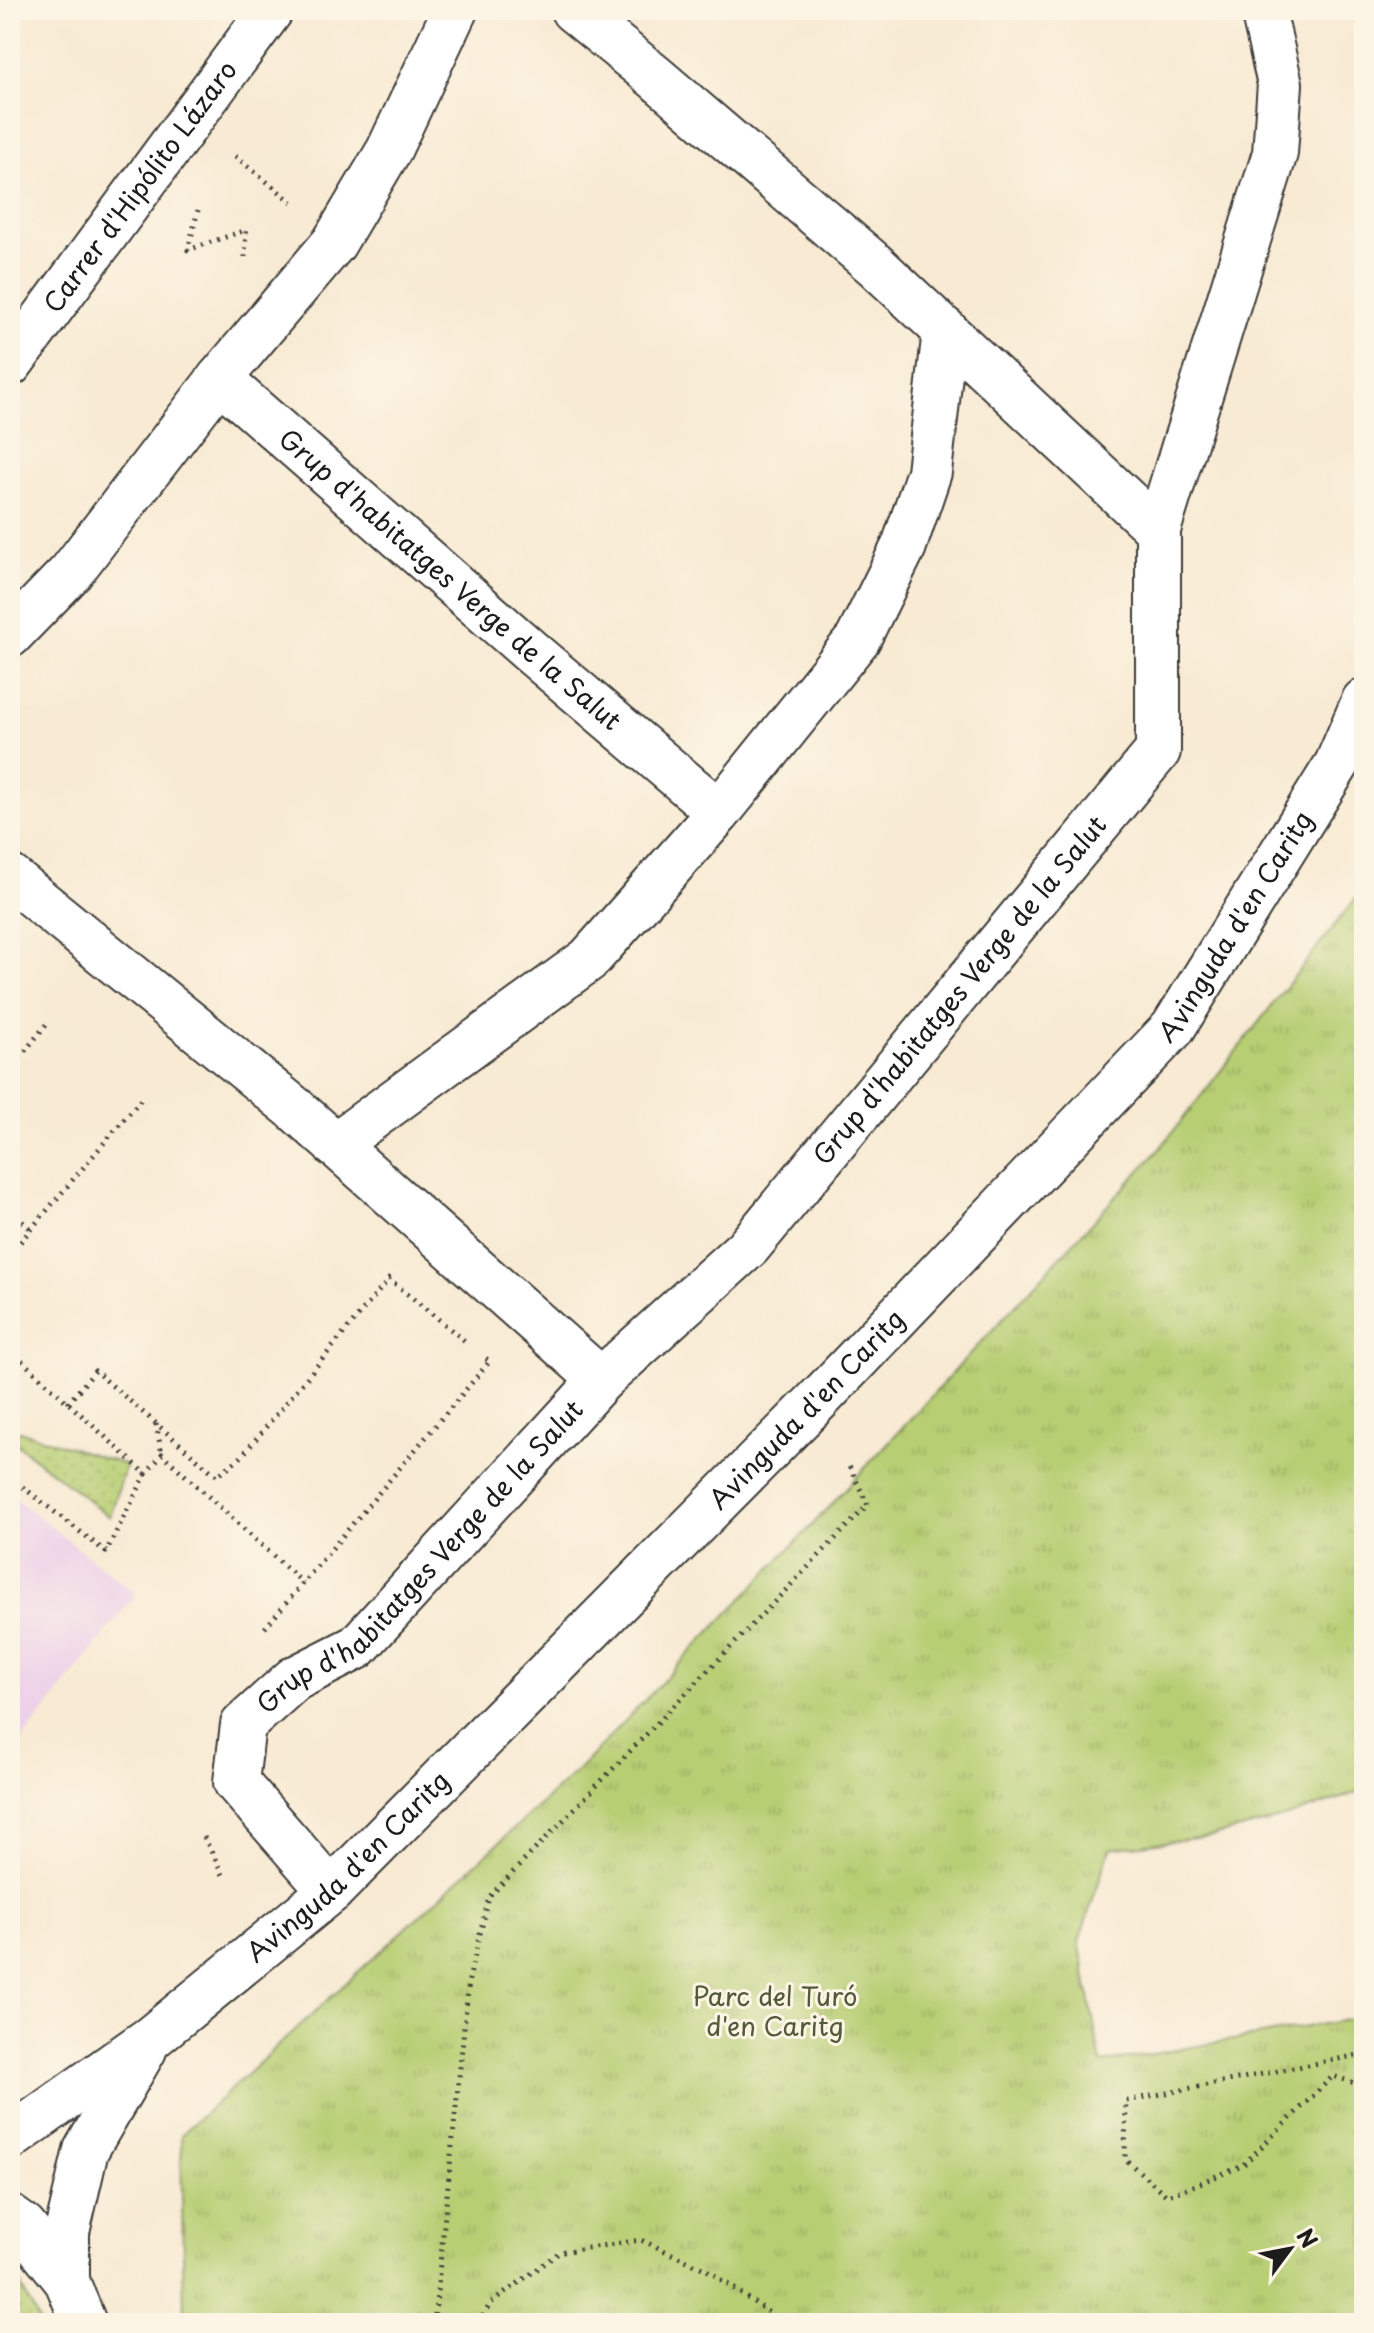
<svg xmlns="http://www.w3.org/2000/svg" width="1374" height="2333" viewBox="0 0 1374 2333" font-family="'Playpen Sans',sans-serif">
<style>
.built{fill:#edd1e9}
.grass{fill:url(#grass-dots);stroke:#6a7548;stroke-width:2}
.park{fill:url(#park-tufts);stroke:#6a7548;stroke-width:2}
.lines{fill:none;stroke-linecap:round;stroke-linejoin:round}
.minor-casing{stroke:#3d3b37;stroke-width:48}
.path{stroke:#3d3b37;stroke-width:5;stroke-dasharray:2 6;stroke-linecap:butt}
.minor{stroke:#fff;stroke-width:44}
.labels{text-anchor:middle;stroke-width:6;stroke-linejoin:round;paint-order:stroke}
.street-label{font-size:26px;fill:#1c1c1c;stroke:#fcf5e5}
.park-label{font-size:26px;fill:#525a3a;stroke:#fcf5e5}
</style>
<defs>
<pattern id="grass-dots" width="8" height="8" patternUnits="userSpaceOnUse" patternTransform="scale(2)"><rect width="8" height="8" fill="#b7ce73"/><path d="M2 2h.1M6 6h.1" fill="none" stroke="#9db063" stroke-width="1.8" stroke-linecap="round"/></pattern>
<pattern id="park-tufts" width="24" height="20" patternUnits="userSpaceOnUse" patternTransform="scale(2)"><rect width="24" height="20" fill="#b7ce73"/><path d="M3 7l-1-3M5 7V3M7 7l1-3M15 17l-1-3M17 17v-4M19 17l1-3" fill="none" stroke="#9db063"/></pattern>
</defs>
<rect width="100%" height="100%" fill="#fcf5e5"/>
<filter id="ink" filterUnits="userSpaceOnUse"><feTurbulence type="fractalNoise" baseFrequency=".0125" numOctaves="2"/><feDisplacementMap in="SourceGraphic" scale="16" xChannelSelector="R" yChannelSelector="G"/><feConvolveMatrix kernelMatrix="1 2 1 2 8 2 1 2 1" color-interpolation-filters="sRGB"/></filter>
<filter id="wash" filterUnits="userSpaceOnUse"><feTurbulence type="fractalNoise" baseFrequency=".006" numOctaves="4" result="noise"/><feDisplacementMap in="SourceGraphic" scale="32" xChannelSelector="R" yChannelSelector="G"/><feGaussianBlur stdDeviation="1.8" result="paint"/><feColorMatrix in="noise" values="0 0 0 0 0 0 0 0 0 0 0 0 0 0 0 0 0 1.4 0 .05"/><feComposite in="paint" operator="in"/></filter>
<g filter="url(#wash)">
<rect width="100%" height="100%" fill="#f8ead3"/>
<polygon class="built" points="10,1494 136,1594 10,1755"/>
<g class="grass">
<polygon points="10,1428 126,1465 110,1517 10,1439"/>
<polygon points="10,2273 20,2284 40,2323 10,2323"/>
</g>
<polygon class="park" points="1364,888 1364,1790 1284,1818 1212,1836 1110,1849 1079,1941 1101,2063 1364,2017 1364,2323 184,2323 181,2135 580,1768 815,1522 1157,1152"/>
</g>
<g filter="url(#ink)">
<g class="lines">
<defs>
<g id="minor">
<polyline points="573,10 655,77 875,265 1158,530"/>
<path id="s1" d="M10 364 271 10"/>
<path id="s2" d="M219 379 531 652 719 812"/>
<polyline points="10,635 71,572 219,379 334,243 389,150 455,10"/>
<polyline points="10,877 295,1109 601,1380"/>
<polyline points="335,1145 589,959 719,812 858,639 904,546 929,472 945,330"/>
<path id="s3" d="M331 1891 236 1782 243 1725 294 1679 357 1647 601 1380 749 1246 1158 751V530L1275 153 1280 84 1263 10"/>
<path id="s4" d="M10 2138 151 2038 331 1891 817 1401 1173 1028 1337 764 1364 701"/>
<polyline points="10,2217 24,2227 67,2281 84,2323"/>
<polyline points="67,2281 67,2232 86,2150 144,2050"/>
</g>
</defs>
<use href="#minor" class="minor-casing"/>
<g class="path">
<polyline points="235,156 292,202"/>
<polyline points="198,210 188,250 246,230 245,257"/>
<polyline points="10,1070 49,1021"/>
<polyline points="10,1211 31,1229"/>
<polyline points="10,1254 143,1097"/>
<polyline points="10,1350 146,1474 162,1454 303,1583"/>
<polyline points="68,1403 95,1371 217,1476 241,1457 389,1279 465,1341"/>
<polyline points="156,1424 162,1454"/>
<polyline points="10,1477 106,1552 146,1474"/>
<polyline points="265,1628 490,1361 485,1358"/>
<polyline points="204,1837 223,1875"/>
<polyline points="1364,2054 1126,2101 1125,2159 1167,2196 1242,2166 1333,2076 1364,2086"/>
<polyline points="434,2323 469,1979 489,1897 868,1505 849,1466"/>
<polyline points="479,2323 490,2304 560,2252 641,2240 707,2270 784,2323"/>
</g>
<use href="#minor" class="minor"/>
</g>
</g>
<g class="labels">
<g class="street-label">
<text dy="9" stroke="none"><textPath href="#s1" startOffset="220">Carrer d'Hipólito Lázaro</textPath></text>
<text dy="9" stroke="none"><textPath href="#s2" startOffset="306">Grup d'habitatges Verge de la Salut</textPath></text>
<text dy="9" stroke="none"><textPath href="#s4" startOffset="1730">Avinguda d'en Caritg</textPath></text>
<text dy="9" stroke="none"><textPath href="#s3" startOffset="1234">Grup d'habitatges Verge de la Salut</textPath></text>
<text dy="9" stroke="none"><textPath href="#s4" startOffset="1082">Avinguda d'en Caritg</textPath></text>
<text dy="9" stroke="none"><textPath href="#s3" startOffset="448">Grup d'habitatges Verge de la Salut</textPath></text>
<text dy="9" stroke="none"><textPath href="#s4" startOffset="434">Avinguda d'en Caritg</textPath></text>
</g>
<g class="park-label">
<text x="775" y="2006">Parc del Turó<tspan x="775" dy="30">d'en Caritg</tspan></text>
</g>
</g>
<rect width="1374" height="2333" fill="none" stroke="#fcf5e5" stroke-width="40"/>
<g transform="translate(1290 2249) rotate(58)" stroke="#fcf5e5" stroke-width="6" paint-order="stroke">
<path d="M0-6L14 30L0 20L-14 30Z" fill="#1c1c1c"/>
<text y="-12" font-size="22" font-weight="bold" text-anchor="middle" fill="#1c1c1c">N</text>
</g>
</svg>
